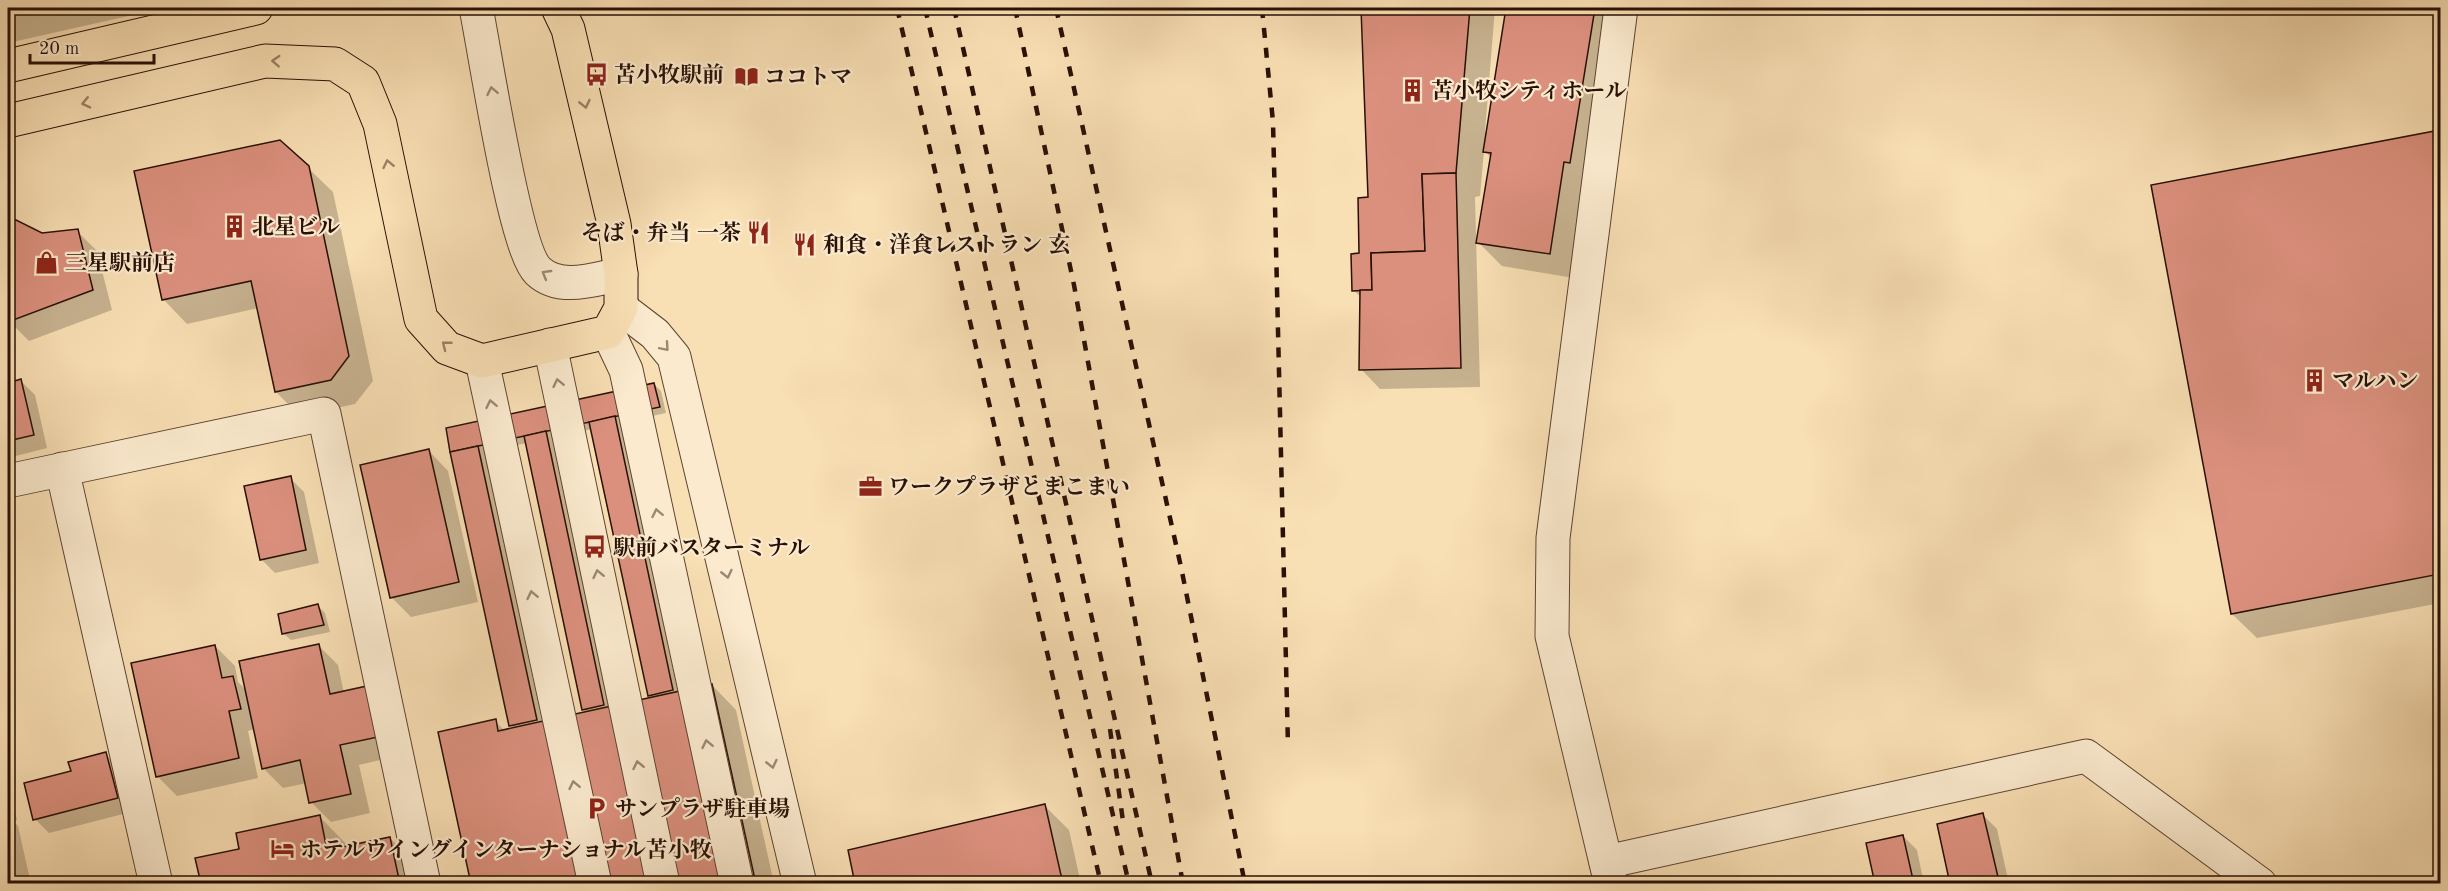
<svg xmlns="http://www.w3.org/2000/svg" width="2448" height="891" viewBox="0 0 2448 891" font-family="'Old Standard TT','Noto Serif JP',serif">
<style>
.shadow{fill:#0003;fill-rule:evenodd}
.building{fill:#db907e;stroke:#281005;stroke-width:1.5}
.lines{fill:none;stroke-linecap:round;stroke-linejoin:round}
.minor-casing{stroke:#5c4431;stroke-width:35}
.major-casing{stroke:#281005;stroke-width:35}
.minor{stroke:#fbeace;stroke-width:33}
.major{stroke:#f9dfb4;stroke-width:33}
.rail{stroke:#281005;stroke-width:4.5;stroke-dasharray:10 10;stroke-linecap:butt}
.oneway{stroke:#9b8265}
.oneway2{stroke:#9c8874}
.labels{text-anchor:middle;stroke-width:4.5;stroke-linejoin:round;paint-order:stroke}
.poi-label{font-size:22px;font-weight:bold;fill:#281005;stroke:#fbeace;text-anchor:start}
</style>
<rect width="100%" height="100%" fill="#f9dfb4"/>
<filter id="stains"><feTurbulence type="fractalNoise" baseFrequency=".00333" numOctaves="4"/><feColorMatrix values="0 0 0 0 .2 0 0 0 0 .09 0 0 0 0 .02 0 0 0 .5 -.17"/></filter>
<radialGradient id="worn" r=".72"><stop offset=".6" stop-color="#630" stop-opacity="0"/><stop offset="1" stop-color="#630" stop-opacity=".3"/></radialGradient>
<g class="shadow">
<polygon points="8,8 164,8 8,43"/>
<polygon points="1362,8 1495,8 1485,132 1488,132 1507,8 1622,8 1574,278 1502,266 1477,241 1491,158 1484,150 1480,196 1475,197 1480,387 1380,389 1361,369 1362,298 1353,290 1369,198"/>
<polygon points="2440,131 2440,603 2257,638 2232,614 2152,186"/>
<polygon points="308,168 333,192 373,381 355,404 300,416 276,392 258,308 187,324 163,299"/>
<polygon points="8,217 41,235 77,231 97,251 112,310 29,341 9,321 8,315"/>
<polygon points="21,381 35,395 47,448 8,458 8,384"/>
<path d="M654 384 661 391 666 413 621 423 678 693 712 685 736 710 774 884H472L495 721 505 731 514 729 511 726 447 429ZM592 429 649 696 652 698 609 708 552 438ZM527 443 583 709 587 713 542 722 485 452Z"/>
<polygon points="429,451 448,471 478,602 411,617 391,597"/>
<polygon points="290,478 304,492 319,563 275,573 261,559"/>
<polygon points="318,606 325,613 330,632 291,640 284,634"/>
<polygon points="318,645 338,665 344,693 397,756 359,765 370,813 331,822 311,802 307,783 283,788 263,768 255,729 248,731 258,778 177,796 157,776 215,646 235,666 238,682 247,691"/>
<polygon points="105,754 119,768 131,812 49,833 35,819 72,772"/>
<polygon points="8,801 14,807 17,820 13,821 18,826 31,884 8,884"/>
<polygon points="1045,806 1069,830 1081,884 857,884"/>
<polygon points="1983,815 1997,829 2009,884 1952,884"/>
<polygon points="320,817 349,847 390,838 420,868 423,884 202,884 241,850"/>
<polygon points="1903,836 1917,850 1924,884 1877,884"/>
</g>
<g class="building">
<polygon points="8,8 35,8 8,14"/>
<polygon points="8,8 34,8 34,9 8,14"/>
<polygon points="1361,8 1470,8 1456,173 1422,174 1425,251 1371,253 1372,290 1352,291 1351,254 1359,253 1358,198 1368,197"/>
<polygon points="1506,8 1595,8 1570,163 1564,162 1550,254 1476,243 1491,153 1483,152"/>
<polygon points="2440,130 2440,574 2231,614 2151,185"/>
<polygon points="280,140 309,166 349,356 331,380 275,392 251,281 162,300 134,171"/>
<polygon points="1456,173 1461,368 1359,370 1360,290 1372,290 1371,253 1425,251 1422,174"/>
<polygon points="8,216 42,233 78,229 93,290 8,322"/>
<polygon points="21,379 34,435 8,441 8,383"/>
<polygon points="654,383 660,407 450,452 446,428"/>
<polygon points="615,416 673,690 648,696 589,422"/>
<polygon points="546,431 604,705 582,710 524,436"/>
<polygon points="478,446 537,720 509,726 450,452"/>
<polygon points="429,449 459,582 390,598 360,465"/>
<polygon points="291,476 306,550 260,560 244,486"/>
<polygon points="318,604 324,625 282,634 278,614"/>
<polygon points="319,644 330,694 367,686 378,737 340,745 351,794 309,803 300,760 262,769 239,661"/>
<polygon points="215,645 222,678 233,676 241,709 229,711 239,758 156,777 131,663"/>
<polygon points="712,684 756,884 471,884 438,732 496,719 498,731"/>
<polygon points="106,752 118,798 33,820 24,783 71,771 68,762"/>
<polygon points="1045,804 1063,884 855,884 848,850"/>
<polygon points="1983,813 1998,877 1969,884 1950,884 1937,824"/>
<polygon points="320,815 327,850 390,837 400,884 201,884 195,858 239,849 236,833"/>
<polygon points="1903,835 1914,884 1875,884 1866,843"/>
<polygon points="8,845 16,884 8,884"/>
</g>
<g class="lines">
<defs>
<g id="minor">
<path d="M476 8C485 51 514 248 538 271 560 292 595 279 621 274"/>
<polyline points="621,308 655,334 674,357 800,884"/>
<polyline points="608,332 626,370 737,884"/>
<polyline points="550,345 663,884"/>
<polyline points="482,361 595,884"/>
<polyline points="62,469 156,884"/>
<polyline points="8,481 324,414 424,884"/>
<polyline points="1606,862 2086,756 2260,884"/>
<polyline points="1611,884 1552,636 1553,538 1621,8"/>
</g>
<g id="major">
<polyline points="8,66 256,8"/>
<polyline points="8,121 265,61 335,64 363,82 380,124 421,319 447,348 482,361 608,332 621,308 621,274 614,224 568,29 558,8"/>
</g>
</defs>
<use href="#minor" class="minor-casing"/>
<use href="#major" class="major-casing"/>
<use href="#minor" class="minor"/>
<use href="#major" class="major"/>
<g class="rail">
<polyline points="897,8 1101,884"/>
<polyline points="925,8 1129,884"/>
<polyline points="954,8 1152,884"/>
<polyline points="1015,8 1074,285 1183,884"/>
<polyline points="1056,8 1181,567 1245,884"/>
<polyline points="1262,8 1273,122 1288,746"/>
<polyline points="1110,729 1123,821"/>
</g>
</g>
<defs><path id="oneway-chevron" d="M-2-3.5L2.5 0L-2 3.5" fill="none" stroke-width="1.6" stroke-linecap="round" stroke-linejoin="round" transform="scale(1.5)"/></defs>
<g class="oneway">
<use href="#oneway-chevron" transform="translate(276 61) rotate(-177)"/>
<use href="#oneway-chevron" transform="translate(86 103) rotate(167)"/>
<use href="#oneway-chevron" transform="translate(585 104) rotate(77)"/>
<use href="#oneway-chevron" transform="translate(388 164) rotate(-102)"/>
<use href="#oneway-chevron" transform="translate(446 345) rotate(-142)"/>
</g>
<g class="oneway2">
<use href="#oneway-chevron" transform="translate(492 91) rotate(-101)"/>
<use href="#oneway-chevron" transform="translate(546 274) rotate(-150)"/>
<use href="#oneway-chevron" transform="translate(665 347) rotate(49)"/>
<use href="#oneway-chevron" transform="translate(558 383) rotate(-102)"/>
<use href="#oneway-chevron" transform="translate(491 404) rotate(-102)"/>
<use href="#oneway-chevron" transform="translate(657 513) rotate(-102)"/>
<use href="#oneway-chevron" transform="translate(598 574) rotate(-102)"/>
<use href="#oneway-chevron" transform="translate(727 574) rotate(77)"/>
<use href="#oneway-chevron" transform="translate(532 595) rotate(-102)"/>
<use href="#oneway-chevron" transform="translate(707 744) rotate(-102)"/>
<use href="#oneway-chevron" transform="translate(772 764) rotate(77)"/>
<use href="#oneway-chevron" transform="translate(638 765) rotate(-102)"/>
<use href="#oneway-chevron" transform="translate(574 785) rotate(-102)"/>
</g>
<defs>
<symbol id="bus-bare" viewBox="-9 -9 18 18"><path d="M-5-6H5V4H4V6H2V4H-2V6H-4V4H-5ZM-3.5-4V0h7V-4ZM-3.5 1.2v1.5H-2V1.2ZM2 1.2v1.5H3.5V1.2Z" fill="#8f2418" stroke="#fbeace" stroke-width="2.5" paint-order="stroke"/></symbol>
<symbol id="library-bare" viewBox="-9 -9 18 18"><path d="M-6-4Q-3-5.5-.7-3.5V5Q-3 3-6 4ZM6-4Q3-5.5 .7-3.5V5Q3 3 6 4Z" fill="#8f2418" stroke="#fbeace" stroke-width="2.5" paint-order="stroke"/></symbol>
<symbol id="building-bare" viewBox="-9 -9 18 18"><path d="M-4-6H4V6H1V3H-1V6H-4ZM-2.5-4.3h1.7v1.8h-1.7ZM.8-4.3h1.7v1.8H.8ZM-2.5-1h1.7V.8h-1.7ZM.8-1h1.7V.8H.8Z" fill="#8f2418" stroke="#fbeace" stroke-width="2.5" paint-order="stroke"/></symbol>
<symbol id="restaurant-bare" viewBox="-9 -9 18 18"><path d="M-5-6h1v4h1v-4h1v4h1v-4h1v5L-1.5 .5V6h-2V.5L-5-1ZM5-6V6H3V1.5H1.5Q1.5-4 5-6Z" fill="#8f2418" stroke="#fbeace" stroke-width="2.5" paint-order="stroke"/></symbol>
<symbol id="shop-bare" viewBox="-9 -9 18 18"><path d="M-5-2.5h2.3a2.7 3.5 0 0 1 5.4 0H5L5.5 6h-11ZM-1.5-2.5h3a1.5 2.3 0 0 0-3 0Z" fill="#8f2418" stroke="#fbeace" stroke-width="2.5" paint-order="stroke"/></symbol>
<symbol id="office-bare" viewBox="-9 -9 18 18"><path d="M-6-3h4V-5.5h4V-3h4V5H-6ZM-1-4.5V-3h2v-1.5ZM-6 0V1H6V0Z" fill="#8f2418" stroke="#fbeace" stroke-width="2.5" paint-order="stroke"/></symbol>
<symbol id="parking-bare" viewBox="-9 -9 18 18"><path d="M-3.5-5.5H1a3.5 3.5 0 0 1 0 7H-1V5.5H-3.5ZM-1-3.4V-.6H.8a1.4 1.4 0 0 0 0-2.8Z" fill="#8f2418" stroke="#fbeace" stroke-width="2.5" paint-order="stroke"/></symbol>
<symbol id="hotel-bare" viewBox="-9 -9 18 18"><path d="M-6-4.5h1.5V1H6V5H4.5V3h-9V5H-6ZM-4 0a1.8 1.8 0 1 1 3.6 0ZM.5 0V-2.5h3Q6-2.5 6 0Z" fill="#8f2418" stroke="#fbeace" stroke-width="2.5" paint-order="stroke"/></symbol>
</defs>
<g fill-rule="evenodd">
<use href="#bus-bare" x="580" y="58" width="33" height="33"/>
<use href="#library-bare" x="730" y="60" width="33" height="33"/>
<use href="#building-bare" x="1396" y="74" width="33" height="33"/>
<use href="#building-bare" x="218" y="210" width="33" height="33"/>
<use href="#restaurant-bare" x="742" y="216" width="33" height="33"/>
<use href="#restaurant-bare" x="788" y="228" width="33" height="33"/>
<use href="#shop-bare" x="30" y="246" width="33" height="33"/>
<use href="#building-bare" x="2298" y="364" width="33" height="33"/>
<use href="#office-bare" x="854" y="470" width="33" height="33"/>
<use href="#bus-bare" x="578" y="530" width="33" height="33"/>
<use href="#parking-bare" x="580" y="792" width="33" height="33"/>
<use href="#hotel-bare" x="266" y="832" width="33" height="33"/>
</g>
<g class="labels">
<g class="poi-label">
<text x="614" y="82">苫小牧駅前</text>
<text x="764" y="84">ココトマ</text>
<text x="1431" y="98">苫小牧シティホール</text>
<text x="252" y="234">北星ビル</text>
<text x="741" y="240" text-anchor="end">そば・弁当 一茶</text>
<text x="823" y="252">和食・洋食レストラン 玄</text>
<text x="65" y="270">三星駅前店</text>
<text x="2332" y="388">マルハン</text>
<text x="888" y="494">ワークプラザとまこまい</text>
<text x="613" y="555">駅前バスターミナル</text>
<text x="615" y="816">サンプラザ駐車場</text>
<text x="300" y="857">ホテルウイングインターナショナル苫小牧</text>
</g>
</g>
<rect width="2448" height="891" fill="none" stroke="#f9dfb4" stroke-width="30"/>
<rect x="9" y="9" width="2430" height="873" fill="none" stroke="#281005" stroke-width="3"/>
<rect x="15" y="15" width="2418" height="861" fill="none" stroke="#281005" stroke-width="1.5"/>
<path d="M30 54v9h124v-9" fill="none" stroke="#281005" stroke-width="3"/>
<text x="39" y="54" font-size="18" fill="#281005" stroke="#fbeace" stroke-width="4.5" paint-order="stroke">20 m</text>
<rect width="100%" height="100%" filter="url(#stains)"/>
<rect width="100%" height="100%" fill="url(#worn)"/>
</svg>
